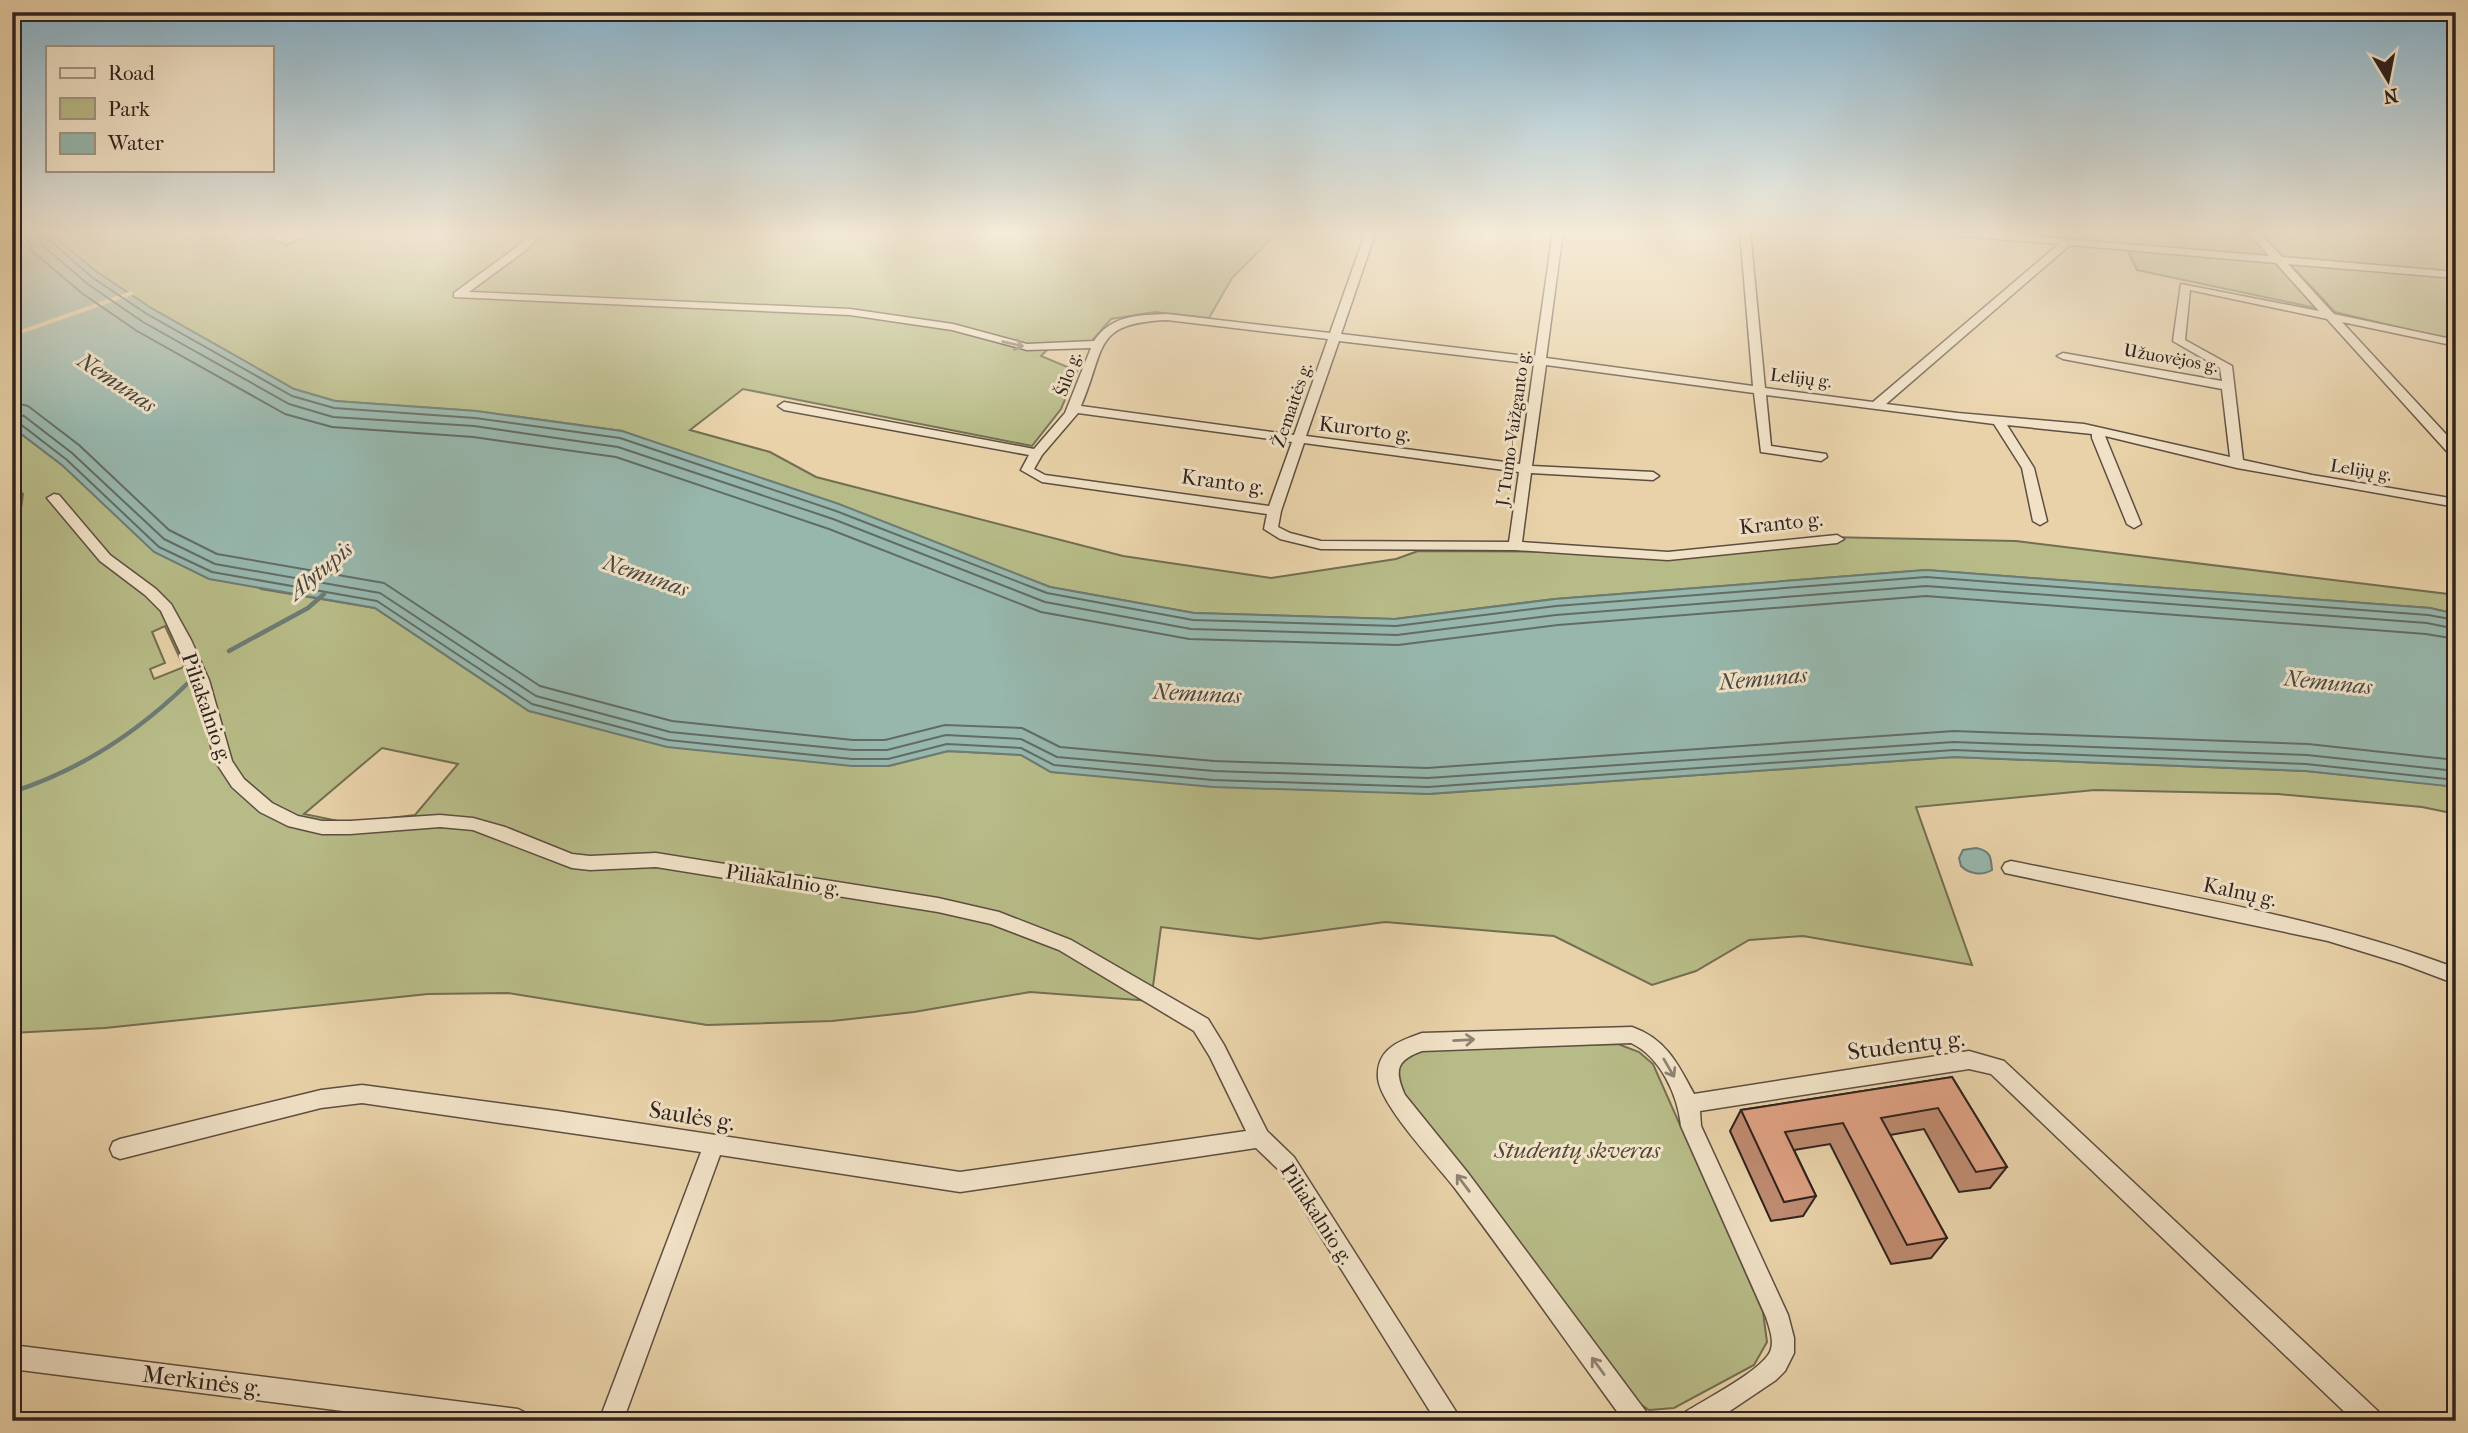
<svg xmlns="http://www.w3.org/2000/svg" width="2468" height="1433" viewBox="0 0 2468 1433" font-family="'IM FELL French Canon',serif">
<style>
.green{fill:#b7bb87;stroke:#726e52;stroke-width:2;fill-rule:evenodd}
.water{fill:#97b7ad;stroke:#6d7b74;stroke-width:2}
.pier{fill:#e9d2a9}
.lines{fill:none;stroke-linecap:round;stroke-linejoin:round}
.shore{stroke:#626c66;stroke-width:2}
.stream{stroke:#6d7b74;stroke-width:4.5}
.minor-casing{stroke:#5d4e41;stroke-width:3}
.minor{fill:#f1e2c7;fill-rule:evenodd}
.wall{fill:#be8a70;stroke:#2e221e;stroke-width:2}
.building{fill:#dda082;stroke:#2e221e;stroke-width:2}
.oneway{stroke:#908272}
.labels{text-anchor:middle;stroke-width:6;stroke-linejoin:round;paint-order:stroke}
.far-street-label{font-size:18px;fill:#2e221e;stroke:#f1e2c7}
.street-label{font-size:21px;fill:#2e221e;stroke:#f1e2c7}
.water-label{font-size:23px;font-style:italic;fill:#484742;stroke:#f1e2c7}
.near-street-label{font-size:24px;fill:#2e221e;stroke:#f1e2c7}
.near-park-label{font-size:24px;font-style:italic;fill:#504838;stroke:#f1e2c7}
</style>
<rect width="100%" height="100%" fill="#e9d2a9"/>
<filter id="stains"><feTurbulence type="fractalNoise" baseFrequency=".00286" numOctaves="4"/><feColorMatrix values="0 0 0 0 .2 0 0 0 0 .09 0 0 0 0 .02 0 0 0 .5 -.17"/></filter>
<radialGradient id="worn" r=".72"><stop offset=".6" stop-color="#630" stop-opacity="0"/><stop offset="1" stop-color="#630" stop-opacity=".3"/></radialGradient>
<g class="green">
<polygon points="47,231 256,231 286,245 321,231 1279,231 1232,278 1209,318 1155,312 1111,319 1091,342 1048,349 1041,356 1077,371 1061,409 1032,446 743,389 690,430 770,452 816,477 1123,556 1271,578 1396,559 1418,551 1668,552 1827,537 2016,541 2456,595 2456,614 2430,608 1926,570 1555,599 1395,619 1194,613 1050,587 622,431 476,411 335,401 294,389 151,308 97,272"/>
<polygon points="1963,231 2456,231 2456,273 2271,258 2316,308 2137,270 2125,245"/>
<polygon points="2289,263 2456,278 2456,341 2335,312"/>
<path d="M12 427 62 465 261 589 375 608 529 711 889 766 948 751 1021 755 1051 772 1428 794 1954 757 2306 771 2452 786 2456 787V814L2422 807 2278 794 2095 790 1916 807 1972 965 1803 936 1749 940 1696 971 1652 985 1554 936 1385 922 1259 939 1161 927 1151 1001 1030 992 914 1012 832 1021 707 1025 508 993 428 994 105 1028 12 1033V519L20 516 23 494 12 482ZM165 626 184 667 154 679 150 669 165 663 152 632ZM382 748 458 764 415 815 348 823 304 814Z"/>
<polygon points="1618,1044 1639,1052 1653,1064 1763,1312 1767,1342 1754,1365 1674,1408 1649,1410 1630,1397 1401,1089 1394,1075 1399,1062 1416,1049"/>
</g>
<g class="water">
<polygon points="12,231 47,231 97,272 151,308 294,389 335,401 476,411 622,431 839,504 1050,587 1194,613 1395,619 1555,599 1926,570 2430,608 2456,614 2456,787 2306,771 1954,757 1428,794 1213,787 1051,772 1021,755 948,751 888,766 852,766 667,747 529,711 375,608 209,579 154,552 62,465 12,427"/>
<path d="M1976 848C1991 851 1991 857 1992 870 1982 876 1969 874 1961 866L1959 858 1963 850Z"/>
</g>
<polygon class="pier" points="131,291 135,294 12,337 12,333"/>
<g class="lines">
<g class="shore">
<polyline points="26,231 32,251 83,294 137,331 285,414 332,427 473,437 616,457 829,529 1041,612 1189,639 1398,645 1558,625 1926,596 2426,634 2456,639"/>
<polyline points="36,231 42,245 89,285 143,322 289,404 333,417 474,426 618,447 833,519 1045,602 1191,629 1397,635 1556,615 1926,586 2427,623 2456,629"/>
<polyline points="45,231 48,239 93,278 147,314 292,396 334,408 475,418 620,438 836,511 1047,593 1193,620 1396,626 1556,606 1926,577 2428,615 2456,620"/>
<polyline points="12,402 28,406 79,445 169,530 217,554 384,583 540,686 672,721 853,740 885,740 945,725 1022,728 1060,747 1214,761 1427,768 1954,731 2308,744 2456,760"/>
<polyline points="12,413 24,416 72,453 164,539 215,564 380,593 536,696 670,732 853,750 887,750 946,735 1021,739 1057,757 1214,771 1428,778 1954,742 2307,755 2456,771"/>
<polyline points="12,422 19,423 67,460 159,547 212,572 377,601 532,704 668,740 852,759 888,759 947,744 1021,748 1054,765 1213,780 1428,787 1954,750 2306,764 2456,780"/>
</g>
<g class="stream">
<polyline points="229,651 308,608 324,594"/>
<path d="M12 792C81 770 137 733 188 683"/>
</g>
<defs>
<g id="minor">
<path d="M534 231H544L526 250 469 292 850 309 953 324 1027 344 1094 341C1111 315 1139 315 1167 314L1330 333 1366 231H1376L1341 334 1535 357 1553 231H1563L1546 358 1753 386 1740 231H1750L1765 388 1873 402 2059 244 1936 234 1931 231H1969L2269 256 2247 231H2257L2282 257 2456 272V278L2288 264 2334 314 2456 340V346L2342 322 2456 445V457L2451 456 2327 319 2190 290 2185 340 2232 366 2243 460 2312 475 2456 499V507L2237 468 2105 436 2141 524 2134 528 2127 524 2092 438V434L2007 425 2034 468 2047 521 2040 525 2033 521 2022 468 1994 424 1766 395 1771 446 1826 454 1827 457 1821 461 1761 452 1754 393 1546 365 1532 466 1653 472 1659 476 1653 480 1531 473 1522 542 1668 552 1837 535 1844 539 1837 543 1668 560 1515 550 1321 549 1280 539 1264 529 1267 514 1042 482 1021 470 1029 455 784 410 778 406 784 402 1034 449 1065 413 1091 348 1027 350 952 330 850 315 454 297V293L518 246ZM2070 245 2276 263 2319 311 2181 284 2173 341 2220 368 2222 381 2063 353 2057 356 2063 359 2222 389 2230 457 2084 424 1958 413 1886 404ZM1167 320 1328 339 1294 435 1081 406C1106 348 1092 323 1167 320ZM1339 341 1534 364 1520 464 1306 436ZM1078 413 1292 442 1269 506 1045 475 1034 469 1042 455ZM1304 443 1519 472 1509 542 1321 541 1290 533 1278 527 1281 511Z"/>
<polygon points="54,494 59,495 110,555 156,589 171,604 191,640 209,680 232,761 244,779 272,803 298,816 322,821 350,821 440,815 473,818 505,827 572,854 590,856 656,853 938,898 999,912 1071,940 1208,1019 1224,1045 1267,1131 1294,1157 1462,1421 1436,1421 1280,1171 1256,1148 960,1192 720,1155 623,1421 599,1421 701,1152 362,1103 321,1108 120,1159 113,1156 110,1149 113,1142 120,1139 321,1090 362,1085 557,1111 960,1172 1246,1131 1210,1057 1194,1031 1059,950 991,924 938,912 656,867 590,870 572,868 473,830 440,827 350,834 322,834 288,826 260,812 232,787 215,761 193,680 161,611 145,595 100,561 47,498"/>
<path d="M2011 861C2160 892 2313 914 2456 968V984L2403 964 2328 941 2005 873 2002 868 2005 863Z"/>
<path d="M1632 1027C1666 1039 1678 1064 1694 1094L1969 1051 2004 1061 2380 1413 2384 1421H2354L1991 1074 1969 1069 1700 1111 1701 1126 1788 1315 1794 1338V1353L1785 1371 1776 1380 1715 1421H1680L1684 1413C1702 1401 1766 1369 1771 1349 1774 1339 1769 1327 1766 1317L1681 1126C1678 1096 1661 1057 1631 1043L1422 1051C1396 1060 1394 1071 1405 1095L1468 1173 1647 1413 1651 1421H1624C1567 1343 1512 1264 1454 1187 1436 1164 1380 1105 1378 1078 1376 1049 1399 1041 1422 1033Z"/>
<polygon points="12,1345 518,1409 526,1413 530,1421 422,1421 12,1369"/>
</g>
</defs>
<use href="#minor" class="minor-casing"/>
<use href="#minor" class="minor"/>
</g>
<polygon class="wall" points="1952,1077 2007,1167 1990,1188 1959,1192 1924,1129 1890,1135 1947,1238 1931,1258 1891,1264 1830,1144 1794,1150 1816,1196 1803,1216 1771,1221 1730,1131 1741,1110"/>
<polygon class="building" points="1952,1077 2007,1167 1976,1172 1938,1108 1881,1118 1947,1238 1907,1245 1843,1123 1785,1132 1816,1196 1784,1202 1741,1110"/>
<defs><path id="oneway-shaft" d="M-6 0H5M1.5-3L5.5 0L1.5 3" fill="none" stroke-width="1.6" stroke-linecap="round" stroke-linejoin="round" transform="scale(1.75)"/></defs>
<g class="oneway">
<use href="#oneway-shaft" transform="translate(1013 344) rotate(13)"/>
<use href="#oneway-shaft" transform="translate(1464 1040) rotate(-3)"/>
<use href="#oneway-shaft" transform="translate(1669 1068) rotate(60)"/>
<use href="#oneway-shaft" transform="translate(1463 1183) rotate(-127)"/>
<use href="#oneway-shaft" transform="translate(1598 1366) rotate(-126)"/>
</g>
<linearGradient id="sky" x2="0" y2="1"><stop stop-color="#87b5d0"/><stop offset="0.54" stop-color="#f5ebd8"/><stop offset="1" stop-color="#f5ebd8" stop-opacity="0"/></linearGradient>
<rect width="2468" height="431" fill="url(#sky)"/>
<g class="labels">
<g class="far-street-label">
<text transform="translate(2171 358) rotate(10)" y="6">Užuovėjos g.</text>
<text transform="translate(1068 374) rotate(-71)" y="6">Šilo g.</text>
<text transform="translate(1801 378) rotate(7)" y="6">Lelijų g.</text>
<text transform="translate(1292 405) rotate(-71)" y="6">Žemaitės g.</text>
<text transform="translate(1513 428) rotate(-82)" y="6">J. Tumo-Vaižganto g.</text>
<text transform="translate(2361 470) rotate(9)" y="6">Lelijų g.</text>
</g>
<g class="street-label">
<text transform="translate(1365 429) rotate(7)" y="7">Kurorto g.</text>
<text transform="translate(1223 482) rotate(8)" y="7">Kranto g.</text>
<text transform="translate(1781 523) rotate(-6)" y="7">Kranto g.</text>
<text transform="translate(207 708) rotate(71)" y="7">Piliakalnio g.</text>
<text transform="translate(783 880) rotate(9)" y="7">Piliakalnio g.</text>
<text transform="translate(2240 892) rotate(12)" y="7">Kalnų g.</text>
<text transform="translate(1317 1214) rotate(57)" y="7">Piliakalnio g.</text>
</g>
<g class="water-label">
<text transform="translate(117 382) rotate(34)" y="8">Nemunas</text>
<text transform="translate(320 570) rotate(-40)" y="8">Alytupis</text>
<text transform="translate(646 575) rotate(19)" y="8">Nemunas</text>
<text transform="translate(1763 678) rotate(-5)" y="8">Nemunas</text>
<text transform="translate(2328 682) rotate(6)" y="8">Nemunas</text>
<text transform="translate(1197 693) rotate(3)" y="8">Nemunas</text>
</g>
<g class="near-street-label">
<text transform="translate(1906 1045) rotate(-7)" y="8">Studentų g.</text>
<text transform="translate(692 1116) rotate(9)" y="8">Saulės g.</text>
<text transform="translate(202 1381) rotate(7)" y="8">Merkinės g.</text>
</g>
<g class="near-park-label">
<text x="1577" y="1158">Studentų skveras</text>
</g>
</g>
<rect width="2468" height="1433" fill="none" stroke="#e9d2a9" stroke-width="42"/>
<rect x="14" y="14" width="2440" height="1405" fill="none" stroke="#2e221e" stroke-width="3.5"/>
<rect x="21" y="21" width="2426" height="1391" fill="none" stroke="#2e221e" stroke-width="2"/>
<rect x="46" y="46" width="228" height="126" fill="#f1e2c7" stroke="#a39583" stroke-width="2"/>
<rect x="60" y="68" width="35" height="10" fill="#f1e2c7" stroke="#a39583" stroke-width="2"/>
<text x="108" y="80" font-size="21" fill="#2e221e">Road</text>
<rect x="60" y="98" width="35" height="21" fill="#b7bb87" stroke="#a39583" stroke-width="2"/>
<text x="108" y="116" font-size="21" fill="#2e221e">Park</text>
<rect x="60" y="133" width="35" height="21" fill="#97b7ad" stroke="#a39583" stroke-width="2"/>
<text x="108" y="150" font-size="21" fill="#2e221e">Water</text>
<g transform="translate(2388 80) rotate(170)" stroke="#f1e2c7" stroke-width="5" paint-order="stroke">
<path d="M0-5L12 26L0 18L-12 26Z" fill="#2e221e"/>
<text y="-10" font-size="19" font-weight="bold" text-anchor="middle" fill="#2e221e">N</text>
</g>
<rect width="100%" height="100%" filter="url(#stains)"/>
<rect width="100%" height="100%" fill="url(#worn)"/>
</svg>
